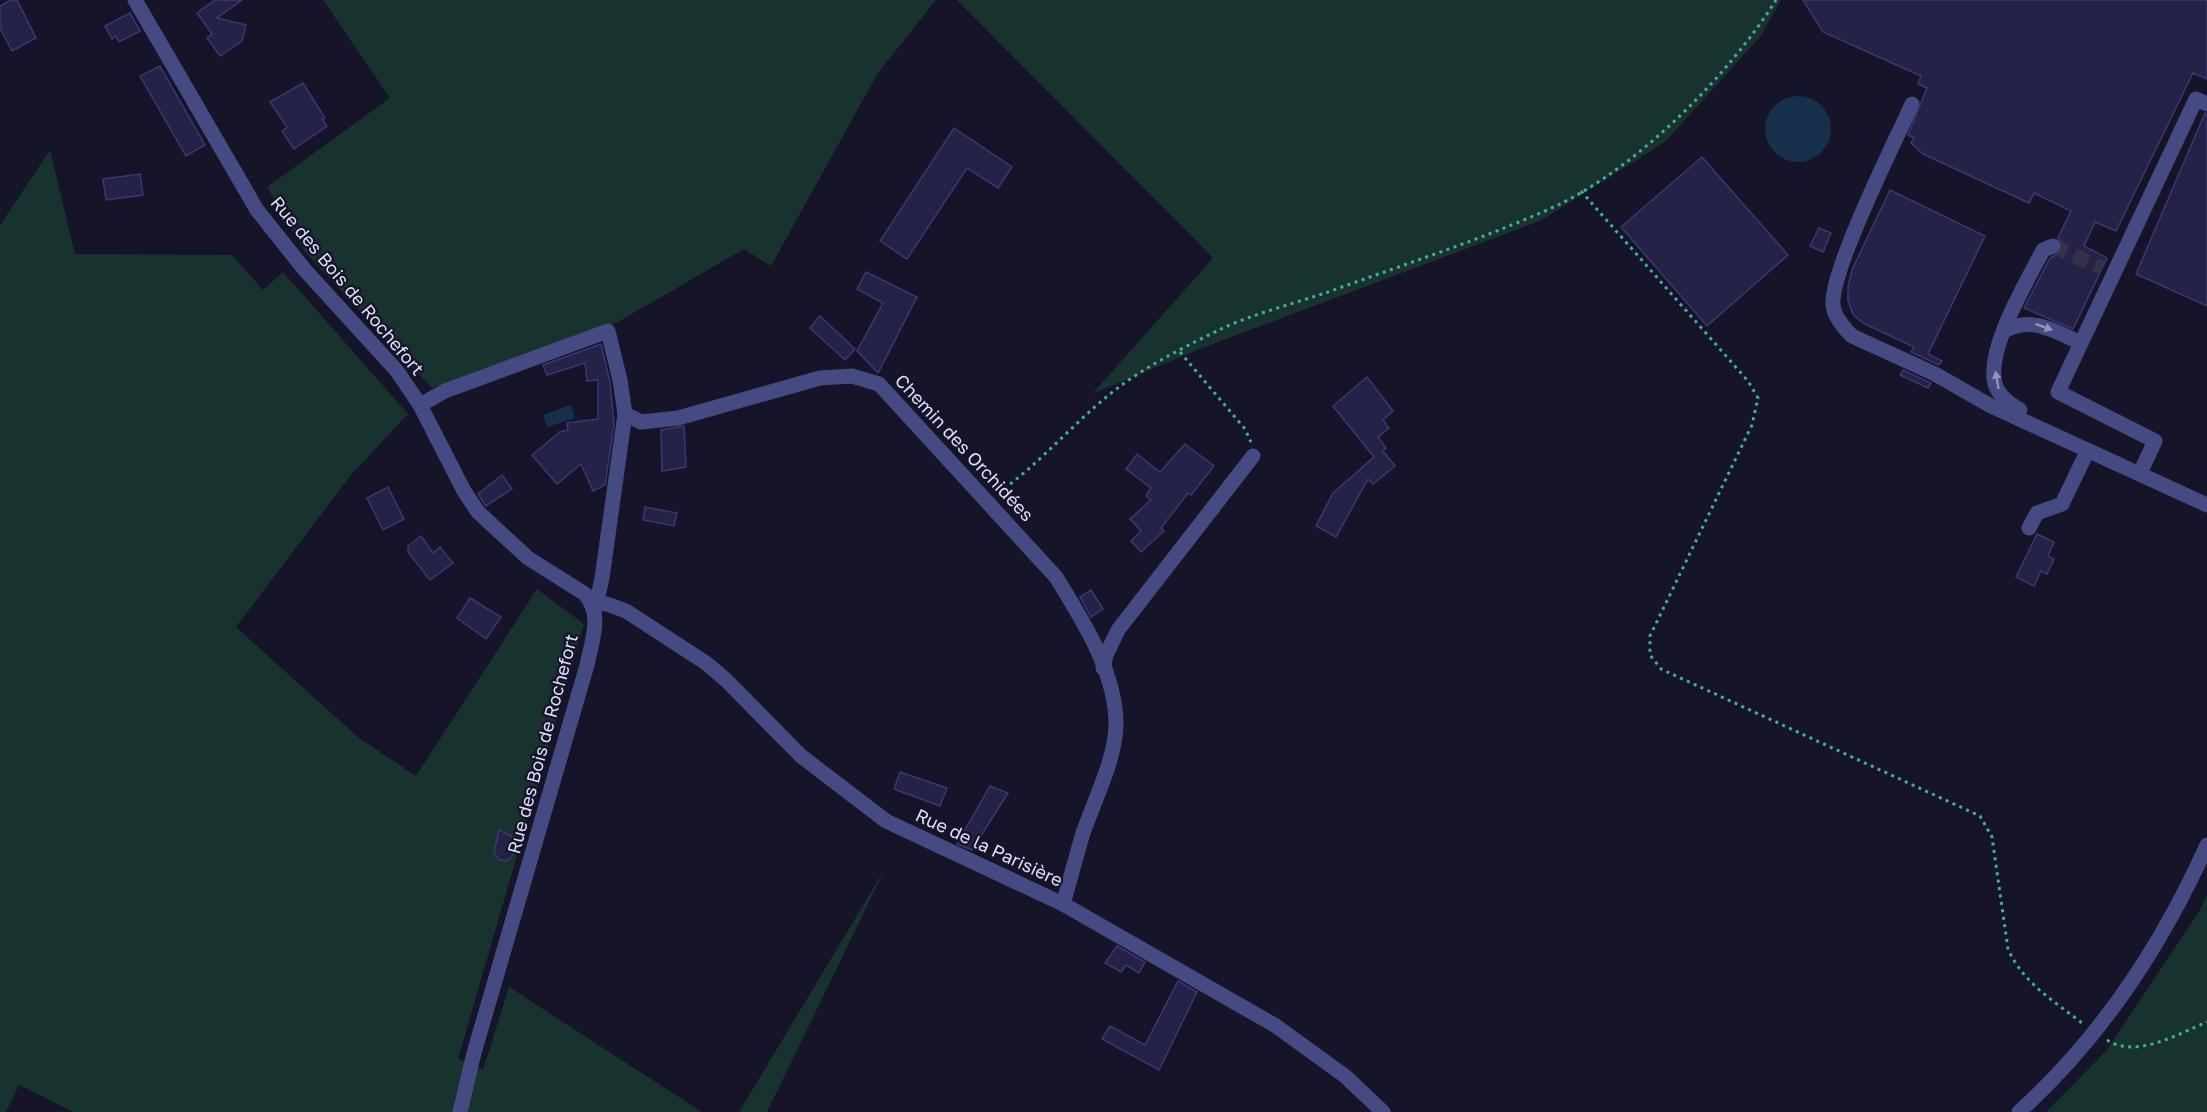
<svg xmlns="http://www.w3.org/2000/svg" width="2207" height="1112" viewBox="0 0 2207 1112" font-family="'Golos Text',sans-serif">
<style>
.green{fill:#18322e}
.water{fill:#16304b}
.building{fill:#252247;stroke:#3b3771;stroke-width:1.5}
.lines{fill:none;stroke-linecap:round;stroke-linejoin:round}
.minor-tunnel{stroke:#333248;stroke-width:15;stroke-dasharray:15 8;stroke-linecap:butt}
.path{stroke:#40af9b;stroke-width:3;stroke-dasharray:3 4.5;stroke-linecap:butt}
.minor{stroke:#454a82;stroke-width:15}
.oneway{fill:#9294be}
.labels{text-anchor:middle;stroke-width:4.5;stroke-linejoin:round;paint-order:stroke}
.street-label{font-size:18px;fill:#dfdffb;stroke:#151429}
</style>
<rect width="100%" height="100%" fill="#151429"/>
<g class="green">
<polygon points="323,0 936,0 878,73 771,266 744,249 618,322 432,388 305,252 267,187 390,98"/>
<polygon points="957,0 1781,0 1760,37 1665,142 1540,221 1202,348 1092,394 1213,258"/>
<polygon points="50,150 75,254 232,255 263,290 283,272 408,414 350,476 236,627 359,738 416,776 537,589 584,624 458,1059 483,1070 509,987 702,1112 74,1112 19,1085 6,1112 0,1112 0,225"/>
<polygon points="886,867 767,1112 739,1112"/>
<polygon points="2207,895 2207,1112 2046,1112 2106,1051 2200,910"/>
</g>
<g class="water">
<circle cx="1798" cy="129" r="33"/>
<polygon points="571,405 575,418 547,427 543,415"/>
</g>
<g class="building">
<polygon points="11,0 17,0 36,38 12,51 0,28 0,6"/>
<polygon points="215,0 242,0 217,18 246,25 242,41 220,56 207,38 212,34 197,13"/>
<polygon points="1803,0 2207,0 2207,79 2193,73 2116,231 2095,222 2084,246 2107,258 2073,329 2024,308 2050,258 2061,252 2062,243 2058,238 2071,211 2034,193 2029,203 1923,154 1911,143 1914,138 1908,135 1927,88 1918,84 1921,76 1823,32"/>
<polygon points="130,13 140,31 119,42 116,36 112,39 105,26"/>
<polygon points="160,66 205,145 186,156 140,76"/>
<polygon points="303,83 325,118 322,119 327,126 294,149 282,131 287,127 270,102"/>
<polygon points="2205,113 2207,114 2207,306 2136,274"/>
<polygon points="954,128 1012,167 998,188 967,168 907,259 880,241"/>
<polygon points="1702,157 1788,255 1707,326 1621,227"/>
<polygon points="140,174 143,195 106,200 103,179"/>
<polygon points="1890,190 1985,236 1928,354 1942,361 1939,365 1911,352 1914,347 1863,323 1853,314 1848,301 1848,287 1852,270"/>
<polygon points="1819,228 1831,233 1823,252 1810,246"/>
<polygon points="866,272 917,297 878,373 857,351 883,303 857,289"/>
<polygon points="820,316 855,349 845,360 810,328"/>
<polygon points="601,344 610,382 614,425 605,485 593,491 581,464 557,484 532,455 560,432 568,430 567,423 598,419 598,380 587,381 585,363 547,375 543,365"/>
<polygon points="1903,370 1931,383 1928,388 1900,375"/>
<polygon points="1367,377 1393,411 1383,420 1389,428 1378,437 1386,448 1383,451 1395,466 1373,484 1368,479 1336,537 1316,526 1333,493 1374,457 1333,406"/>
<polygon points="684,426 686,467 662,471 661,430"/>
<polygon points="1185,444 1214,466 1191,495 1188,493 1161,528 1164,531 1141,552 1131,541 1141,531 1130,519 1151,500 1146,496 1151,488 1126,469 1137,454 1160,472"/>
<polygon points="502,475 512,489 486,506 478,494"/>
<polygon points="388,487 404,519 383,530 367,498"/>
<polygon points="645,507 677,513 674,526 643,520"/>
<polygon points="2037,534 2054,542 2048,556 2054,559 2047,574 2041,571 2034,586 2016,577"/>
<polygon points="421,536 433,553 440,547 453,563 430,580 408,552 408,546"/>
<polygon points="1091,590 1103,609 1091,617 1080,597"/>
<polygon points="470,598 501,617 486,639 457,618"/>
<polygon points="900,772 947,788 940,806 894,789"/>
<polygon points="990,786 1008,793 972,850 957,844"/>
<polygon points="499,830 513,837 515,853 507,861 499,860 494,852"/>
<polygon points="1117,946 1145,962 1139,973 1126,965 1121,972 1105,963"/>
<polygon points="1178,981 1197,992 1159,1070 1102,1039 1110,1026 1145,1045"/>
</g>
<g class="lines">
<polyline class="minor-tunnel" points="2053,246 2102,268"/>
<g class="path">
<path d="M1581 191 1748 381 1758 398 1752 425 1650 636V655L1661 669 1980 816 1992 837 2008 949C2023 983 2054 1001 2082 1023"/>
<polyline points="1180,352 1245,429 1251,442"/>
<path d="M998 493C1041 463 1074 422 1115 390 1146 366 1186 346 1221 329 1255 313 1293 304 1328 292 1405 264 1484 239 1558 205 1639 166 1729 75 1776 0"/>
<path d="M2107 1040C2136 1059 2178 1034 2207 1022"/>
</g>
<g class="minor">
<path d="M135 0 257 210 304 269 397 371 420 405 464 491 478 512 528 558 585 594C603 615 592 640 587 665L474 1053 460 1112"/>
<path d="M1912 104C1895 142 1830 271 1833 305 1834 317 1844 328 1852 336L1935 374 1991 406 2207 505"/>
<path d="M2006 330C2033 316 2056 332 2081 343"/>
<polyline points="420,405 445,391 608,331 620,380 625,414 602,578 599,592 593,603 607,604 626,611 706,663 726,680 801,756 886,821 1063,904 1276,1026 1345,1076 1383,1112"/>
<path d="M2020 410C2010 404 1999 397 1995 384 1986 348 2027 282 2043 250L2053 246"/>
<path d="M625 414 641 422 678 418 820 378 852 376 879 384 1056 577C1082 619 1116 672 1116 724 1116 758 1094 801 1083 833 1076 857 1070 880 1063 904"/>
<polyline points="2140,473 2155,441 2058,392 2196,99 2207,104"/>
<polyline points="2029,528 2037,513 2062,504 2088,450"/>
<polyline points="1103,668 1106,655 1118,630 1253,456"/>
<path d="M2019 1112C2102 1037 2161 947 2207 845"/>
</g>
</g>
<defs><path id="oneway-solid" d="M-6-.8H1V-3.2L6.5 0L1 3.2V.8H-6Z" transform="scale(1.5)"/></defs>
<g class="oneway">
<use href="#oneway-solid" transform="translate(2044 327) rotate(20)"/>
<use href="#oneway-solid" transform="translate(1997 380) rotate(-100)"/>
</g>
<g class="labels">
<g class="street-label">
<text transform="translate(347 286) rotate(50)" y="6">Rue des Bois de Rochefort</text>
<text transform="translate(964 448) rotate(47)" y="6">Chemin des Orchidées</text>
<text transform="translate(543 744) rotate(-75)" y="6">Rue des Bois de Rochefort</text>
<text transform="translate(989 848) rotate(25)" y="6">Rue de la Parisière</text>
</g>
</g>
</svg>
